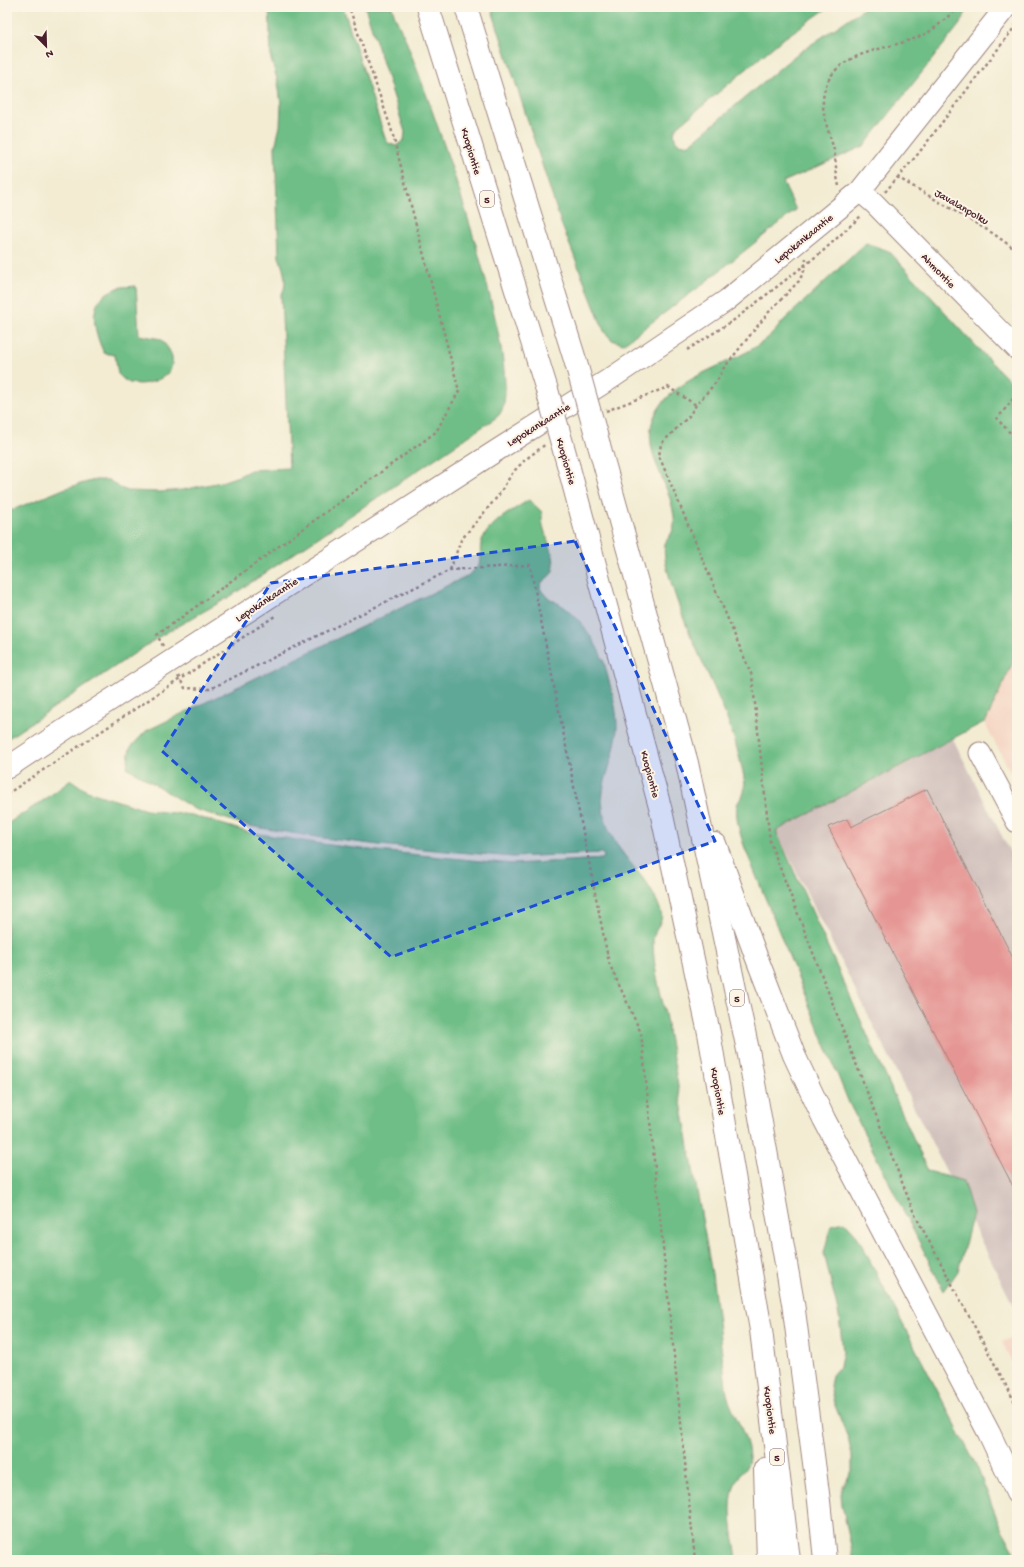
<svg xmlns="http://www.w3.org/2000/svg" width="1024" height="1567" viewBox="0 0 1024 1567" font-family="'Gochi Hand',sans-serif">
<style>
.built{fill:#f4d3c1}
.industrial{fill:#d0c0bc}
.forest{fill:#6fbe87;stroke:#5c6e59}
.building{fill:#e59694}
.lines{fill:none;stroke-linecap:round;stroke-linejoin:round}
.minor-casing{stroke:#9e867f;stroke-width:23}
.highway-casing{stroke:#9e867f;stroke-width:24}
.path{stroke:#9e867f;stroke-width:2.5;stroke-dasharray:3 3;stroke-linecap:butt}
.minor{stroke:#fff;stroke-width:21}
.highway{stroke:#fff;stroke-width:22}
.highway-bridge-casing{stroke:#9e867f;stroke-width:24;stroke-linecap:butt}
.highway-bridge{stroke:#fff;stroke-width:22}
.marked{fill:#1d4ed8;fill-opacity:0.2;stroke:#1d4ed8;stroke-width:3;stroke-dasharray:8 5;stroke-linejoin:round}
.labels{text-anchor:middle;stroke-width:4;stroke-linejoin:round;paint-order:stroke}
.shield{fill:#fcf5e5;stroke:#7f5f63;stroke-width:1}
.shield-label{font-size:10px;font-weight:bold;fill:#4a1f2b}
.street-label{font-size:11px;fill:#4a1f2b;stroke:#fcf5e5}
</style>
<rect width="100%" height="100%" fill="#fcf5e5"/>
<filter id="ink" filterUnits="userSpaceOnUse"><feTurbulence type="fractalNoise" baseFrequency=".025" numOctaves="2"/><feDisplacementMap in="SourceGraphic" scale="8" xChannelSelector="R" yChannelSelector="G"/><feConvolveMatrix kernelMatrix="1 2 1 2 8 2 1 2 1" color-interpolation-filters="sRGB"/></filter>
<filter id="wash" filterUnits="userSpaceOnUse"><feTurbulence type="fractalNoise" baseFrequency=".012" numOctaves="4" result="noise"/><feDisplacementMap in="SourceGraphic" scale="16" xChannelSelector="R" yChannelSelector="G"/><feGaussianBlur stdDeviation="0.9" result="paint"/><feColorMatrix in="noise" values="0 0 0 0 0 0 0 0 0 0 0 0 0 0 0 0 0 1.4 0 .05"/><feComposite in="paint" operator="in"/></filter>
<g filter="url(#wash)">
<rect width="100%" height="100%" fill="#f3ecd3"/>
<g class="built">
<polygon points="1017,625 1017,784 965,687"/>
<polygon points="1017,1335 1017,1373 1002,1342"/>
</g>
<polygon class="industrial" points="953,739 1017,866 1017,1313 776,831"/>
<g class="forest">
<path d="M269 7H343L385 138 388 143 396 146 404 140 405 132 365 7H392C395 18 400 28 405 38 410 52 416 66 421 80 438 126 533 389 497 417L231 596 162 635 7 739V512L66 488 95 480H109L120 488 128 491 159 492 182 490 221 482 239 476 251 470 289 468 281 295C289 284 283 268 279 257L275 147 280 126 281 105 278 82 271 59Z"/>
<path d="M491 7H829L780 41 676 128C670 139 680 149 691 143L793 57 866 7H969L960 24 864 146 783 182 796 210 699 287 623 344 612 340 604 331 561 223Z"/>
<path d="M866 243 889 251 988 359 1017 388V653L986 721 776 831 928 1171 963 1181 973 1213 958 1271 944 1291 849 1103 746 851C741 837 735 820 737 805 738 801 741 799 743 795 747 786 743 773 741 764 726 698 686 640 669 575 666 565 663 554 665 544 666 540 669 538 671 534 676 526 674 515 672 506 665 475 638 444 657 411 683 366 755 364 782 322Z"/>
<path d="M136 286 139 335 161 339C165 345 171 350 172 358 176 378 146 387 130 383 126 382 121 377 118 374L115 355 104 353C93 330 85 298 118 288 123 286 131 287 136 286Z"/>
<path d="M529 500 542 512C540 532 554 546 554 565 554 579 540 578 540 588 545 599 559 602 568 610 584 623 596 643 604 662 606 669 608 678 610 685 617 711 620 727 613 754 608 773 600 789 603 810 610 853 647 871 660 909 666 924 653 927 653 942 653 964 659 987 664 1008L712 1274 727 1394C732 1415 749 1435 749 1458 748 1470 737 1475 734 1487 727 1510 734 1537 737 1560H9L7 1550V824L47 798 71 780 87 791 146 810 192 815 247 832 322 844 378 851 513 864 603 859 604 855 601 853 513 857 379 845 323 838 249 826 194 809 127 767 130 748 146 731 467 576C490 560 475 555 483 538 492 521 513 510 529 500Z"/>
<polygon points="845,1222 856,1234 977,1467 1000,1526 1017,1555 1016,1560 854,1560 842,1505 841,1494 843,1486 852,1471 852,1456 848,1438 834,1403 830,1386 832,1375 840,1366 843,1352 839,1316 824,1253 831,1225"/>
</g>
<g id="blocks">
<polygon class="building" points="927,789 1017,966 1017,1194 828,827 847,819 851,827"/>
</g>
</g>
<g filter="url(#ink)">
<use href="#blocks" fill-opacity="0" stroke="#9e867f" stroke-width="1"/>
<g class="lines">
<defs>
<g id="minor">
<polyline points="860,191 874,203 1017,349"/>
<polyline points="980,753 1017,822"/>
<polyline points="7,768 67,728 499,449 613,377 727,300 860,191 1006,7"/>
</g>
<g id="highway">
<polyline points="428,7 547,390"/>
<polyline points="466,7 576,363"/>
<polyline points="599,445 687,763 749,1055 793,1303 819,1501 825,1560"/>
<polyline points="569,468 661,811 709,1033 761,1330 789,1560"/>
<polyline points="715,844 756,956 794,1055 824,1119 989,1433 1017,1493"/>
<polyline points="765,1469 768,1560"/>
</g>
</defs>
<use href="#minor" class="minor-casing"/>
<use href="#highway" class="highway-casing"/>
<g class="path">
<polyline points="897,177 994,234 1017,251"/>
<path d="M839 186C836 175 836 162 834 150 830 135 822 116 823 100 827 49 887 52 923 35 934 30 949 16 958 7"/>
<polyline points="885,192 918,154 1017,24"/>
<polyline points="806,258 804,271 799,281 768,313 723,369 717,381 696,405 689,416 661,444 659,456 752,676 770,842 914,1213 1017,1406"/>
<polyline points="687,350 734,320 823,251 862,215"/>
<polyline points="1017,394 997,419 1017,440"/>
<polyline points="606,411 668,387 696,405"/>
<polyline points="450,570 461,540 498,496 513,472 526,459 546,444"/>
<polyline points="163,646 157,635 436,432 459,391 391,128 349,7"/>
<polyline points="178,676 185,688 210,689 450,570 530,565 609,963 641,1033 695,1560"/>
<polyline points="7,794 275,616"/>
</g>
<use href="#minor" class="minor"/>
<use href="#highway" class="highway"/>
<defs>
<g id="highway-bridge">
<polyline points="576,363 599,445"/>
<polyline points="547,390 569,468"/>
</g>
</defs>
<use href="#highway-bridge" class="highway-bridge-casing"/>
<use href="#highway-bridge" class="highway-bridge"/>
</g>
</g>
<path class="marked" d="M575 541 715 841 391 957 162 751 271 583Z"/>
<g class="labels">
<g class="shield">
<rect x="480" y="191" width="14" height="16" rx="3"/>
<rect x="730" y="990" width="14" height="16" rx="3"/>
<rect x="770" y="1449" width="14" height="16" rx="3"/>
</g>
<g class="shield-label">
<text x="487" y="203">5</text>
<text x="737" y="1002">5</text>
<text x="777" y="1461">5</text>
</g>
<g class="street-label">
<text transform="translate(472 151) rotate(73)" y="4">Kuopiontie</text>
<text transform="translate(962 206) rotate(30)" y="4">Javalanpolku</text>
<text transform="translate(803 238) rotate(-39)" y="4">Lepokankaantie</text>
<text transform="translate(939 270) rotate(46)" y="4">Ahmontie</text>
<text transform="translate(538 424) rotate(-32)" y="4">Lepokankaantie</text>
<text transform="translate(567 461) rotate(74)" y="4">Kuopiontie</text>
<text transform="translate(266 599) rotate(-33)" y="4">Lepokankaantie</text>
<text transform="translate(651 774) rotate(75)" y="4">Kuopiontie</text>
<text transform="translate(719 1091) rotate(80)" y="4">Kuopiontie</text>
<text transform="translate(771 1410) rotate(83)" y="4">Kuopiontie</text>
</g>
</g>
<rect width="1024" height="1567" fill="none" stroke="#fcf5e5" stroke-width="24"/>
<g transform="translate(46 46) rotate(157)" stroke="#fcf5e5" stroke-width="3" paint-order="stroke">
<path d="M0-3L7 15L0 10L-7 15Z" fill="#4a1f2b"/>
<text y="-6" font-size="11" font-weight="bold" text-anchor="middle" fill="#4a1f2b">N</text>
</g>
</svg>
